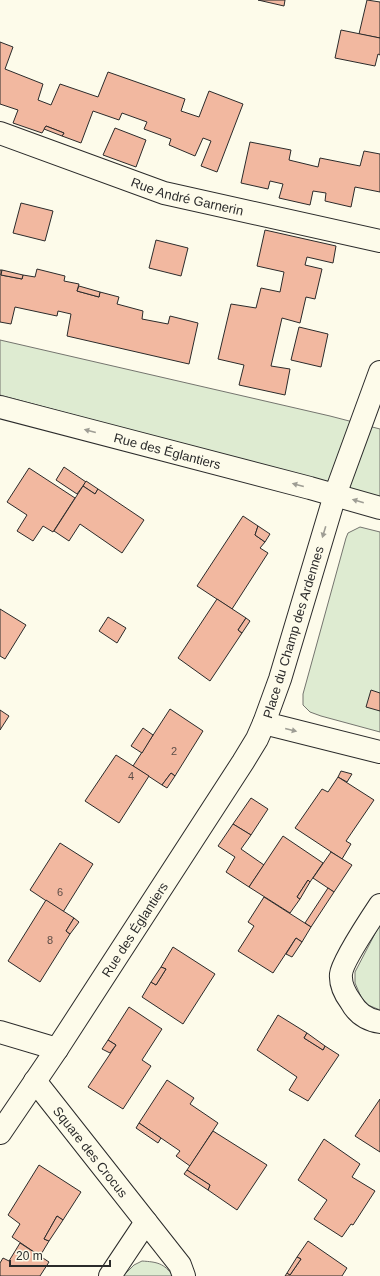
<svg xmlns="http://www.w3.org/2000/svg" width="380" height="1276" viewBox="0 0 380 1276" font-family="Helvetica,sans-serif">
<style>
.green{fill:#deebd1;stroke:#74746e}
.building{fill:#f2b8a0;stroke:#2b2b2b}
.lines{fill:none;stroke-linecap:round;stroke-linejoin:round}
.minor-casing{stroke:#2b2b2b;stroke-width:24}
.minor{stroke:#fdfbea;stroke-width:22}
.oneway{fill:#9e9d94}
.labels{text-anchor:middle;stroke-width:3;stroke-linejoin:round;paint-order:stroke}
.number-label{font-size:11px;fill:#5d4e48}
.street-label{font-size:13px;fill:#2b2b2b;stroke:#fdfbea}
</style>
<rect width="100%" height="100%" fill="#fdfbea"/>
<g class="green">
<polygon points="0,340 330,416 380,429 380,498 0,395"/>
<polygon points="360,527 380,532 380,732 321,716 310,712 303,705 303,694 346,538 348,533"/>
<polygon points="380,924 380,1010 368,1005 361,997 355,983 355,972"/>
<path d="M142 1261C157 1262 164 1263 173 1276H123L134 1265Z"/>
</g>
<g class="building">
<polygon points="258,0 285,0 284,6"/>
<polygon points="367,0 380,2 380,38 359,34"/>
<polygon points="341,30 380,38 380,55 378,54 375,66 335,58"/>
<polygon points="0,42 13,47 5,69 43,84 38,100 51,105 60,84 98,97 108,72 185,99 181,111 199,117 209,91 243,104 217,172 201,166 211,141 203,138 195,156 169,145 171,139 144,129 147,122 122,113 119,120 93,111 81,143 62,136 64,133 46,126 42,133 13,123 18,110 0,104"/>
<polygon points="46,126 64,133 62,136 44,129"/>
<polygon points="115,128 146,140 136,167 103,155"/>
<polygon points="250,142 291,150 289,160 318,167 320,158 360,166 364,151 380,154 380,192 355,187 351,207 325,201 326,193 313,191 310,205 279,198 283,184 270,181 268,189 241,183"/>
<polygon points="21,203 53,211 45,241 13,233"/>
<polygon points="265,230 336,246 333,263 307,257 305,265 322,269 315,299 306,297 300,323 282,318 271,366 290,369 285,395 239,385 244,365 218,359 231,304 256,308 261,288 280,292 284,272 257,266"/>
<polygon points="156,240 188,248 181,276 149,268"/>
<polygon points="37,269 65,276 64,281 79,284 77,291 99,297 100,292 119,297 117,304 143,311 142,319 168,324 170,316 198,323 189,364 67,336 71,314 58,311 57,316 15,307 11,324 0,322 0,270 2,270 1,275 22,279 23,275 35,277"/>
<polygon points="2,270 23,275 22,279 1,275"/>
<polygon points="79,286 100,292 99,297 77,291"/>
<polygon points="299,327 328,334 321,367 291,360"/>
<polygon points="64,467 86,482 77,494 56,480"/>
<polygon points="29,468 75,498 53,532 43,526 33,541 17,531 27,515 7,502"/>
<polygon points="86,481 98,489 95,494 83,486"/>
<polygon points="83,486 95,494 98,489 144,520 122,553 80,524 69,541 54,531"/>
<polygon points="243,516 258,526 255,535 265,542 260,548 268,553 232,609 197,586"/>
<polygon points="258,526 270,534 265,542 255,535"/>
<polygon points="217,599 246,618 238,630 242,633 210,681 178,658"/>
<polygon points="0,609 26,625 5,659 0,656"/>
<polygon points="108,617 126,628 117,643 99,631"/>
<polygon points="246,618 250,621 242,633 238,630"/>
<polygon points="371,690 380,693 380,711 366,707"/>
<polygon points="170,709 203,731 175,776 171,773 162,785 133,766"/>
<polygon points="0,710 9,716 0,730"/>
<polygon points="143,728 153,735 142,753 131,746"/>
<polygon points="116,755 149,776 119,823 85,801"/>
<polygon points="341,771 352,774 347,782 338,777"/>
<polygon points="171,773 175,776 167,788 162,785"/>
<polygon points="338,777 374,800 346,841 351,844 342,859 295,828 322,789 328,792"/>
<polygon points="251,798 268,809 251,835 233,824"/>
<polygon points="233,824 251,835 241,849 264,865 249,887 226,872 235,857 218,846"/>
<polygon points="283,836 323,863 310,882 308,880 297,897 300,899 290,913 249,887"/>
<polygon points="60,843 93,864 63,912 30,890"/>
<polygon points="331,852 352,865 334,892 313,878"/>
<polygon points="308,880 310,882 300,899 297,897"/>
<polygon points="328,888 334,892 311,927 305,923"/>
<polygon points="264,897 311,927 302,942 296,938 273,973 238,951 254,926 248,922"/>
<polygon points="46,900 74,918 66,931 70,934 40,982 8,961"/>
<polygon points="74,918 79,922 70,934 66,931"/>
<polygon points="296,938 302,942 292,957 286,954"/>
<polygon points="173,947 215,974 183,1024 142,997 151,982 156,985 166,969 161,967"/>
<polygon points="161,967 166,969 156,985 151,982"/>
<polygon points="129,1007 162,1029 142,1060 151,1066 123,1109 88,1087 116,1045 108,1040"/>
<polygon points="278,1015 307,1033 304,1038 323,1050 325,1046 339,1055 308,1101 289,1090 297,1077 257,1050"/>
<polygon points="307,1033 325,1046 323,1050 304,1038"/>
<polygon points="108,1040 116,1045 110,1053 102,1049"/>
<polygon points="167,1080 194,1098 190,1104 218,1123 190,1166 176,1156 180,1151 139,1123"/>
<polygon points="380,1099 380,1152 355,1136"/>
<polygon points="139,1123 161,1138 158,1143 136,1128"/>
<polygon points="213,1131 267,1165 237,1210 208,1190 210,1185 187,1170"/>
<polygon points="324,1139 360,1164 352,1177 375,1191 353,1225 351,1224 342,1237 314,1219 327,1200 298,1180"/>
<polygon points="39,1165 81,1192 63,1220 57,1216 44,1239 49,1241 40,1256 12,1237 20,1224 8,1215"/>
<polygon points="187,1170 210,1185 208,1190 184,1174"/>
<polygon points="57,1216 63,1220 49,1241 44,1239"/>
<polygon points="308,1241 347,1268 342,1276 285,1276 287,1273 290,1275 301,1259 297,1257"/>
<polygon points="20,1243 49,1262 40,1276 0,1276 0,1263 3,1258 9,1261"/>
<polygon points="297,1257 301,1259 290,1275 287,1273"/>
</g>
<g class="lines">
<defs>
<g id="minor">
<path id="s1" d="M0 133 164 193 380 241"/>
<polyline points="380,372 335,495 280,679 264,723 380,752"/>
<path id="s2" d="M0 407 310 488 380 508"/>
<path d="M380 905C372 917 342 962 341 974 340 985 345 994 351 1002 357 1013 367 1020 380 1022"/>
<polyline points="0,1032 57,1049"/>
<path id="s3" d="M35 1081 180 1265 184 1276"/>
<path id="s4" d="M0 1133 57 1049 243 762 257 739 264 723"/>
<polyline points="110,1276 146,1222"/>
</g>
</defs>
<use href="#minor" class="minor-casing"/>
<use href="#minor" class="minor"/>
</g>
<defs><path id="oneway-solid" d="M-6-.8H1V-3.2L6.5 0L1 3.2V.8H-6Z"/></defs>
<g class="oneway">
<use href="#oneway-solid" transform="translate(90 431) rotate(-165)"/>
<use href="#oneway-solid" transform="translate(298 485) rotate(-165)"/>
<use href="#oneway-solid" transform="translate(358 501) rotate(-164)"/>
<use href="#oneway-solid" transform="translate(324 532) rotate(107)"/>
<use href="#oneway-solid" transform="translate(291 730) rotate(14)"/>
</g>
<g class="labels">
<g class="number-label">
<text x="174" y="755">2</text>
<text x="131" y="780">4</text>
<text x="60" y="896">6</text>
<text x="50" y="944">8</text>
</g>
<g class="street-label">
<text dy="5" stroke="none"><textPath href="#s1" startOffset="198">Rue André Garnerin</textPath></text>
<text dy="5" stroke="none"><textPath href="#s2" startOffset="173">Rue des Églantiers</textPath></text>
<text transform="translate(293 632) rotate(-73)" y="5">Place du Champ des Ardennes</text>
<text dy="5" stroke="none"><textPath href="#s4" startOffset="244">Rue des Églantiers</textPath></text>
<text dy="5" stroke="none"><textPath href="#s3" startOffset="90">Square des Crocus</textPath></text>
</g>
</g>
<path d="M10 1260v6h100v-6" fill="none" stroke="#2b2b2b" stroke-width="2"/>
<text x="16" y="1260" font-size="12" fill="#2b2b2b" stroke="#fdfbea" stroke-width="3" paint-order="stroke">20 m</text>
</svg>
